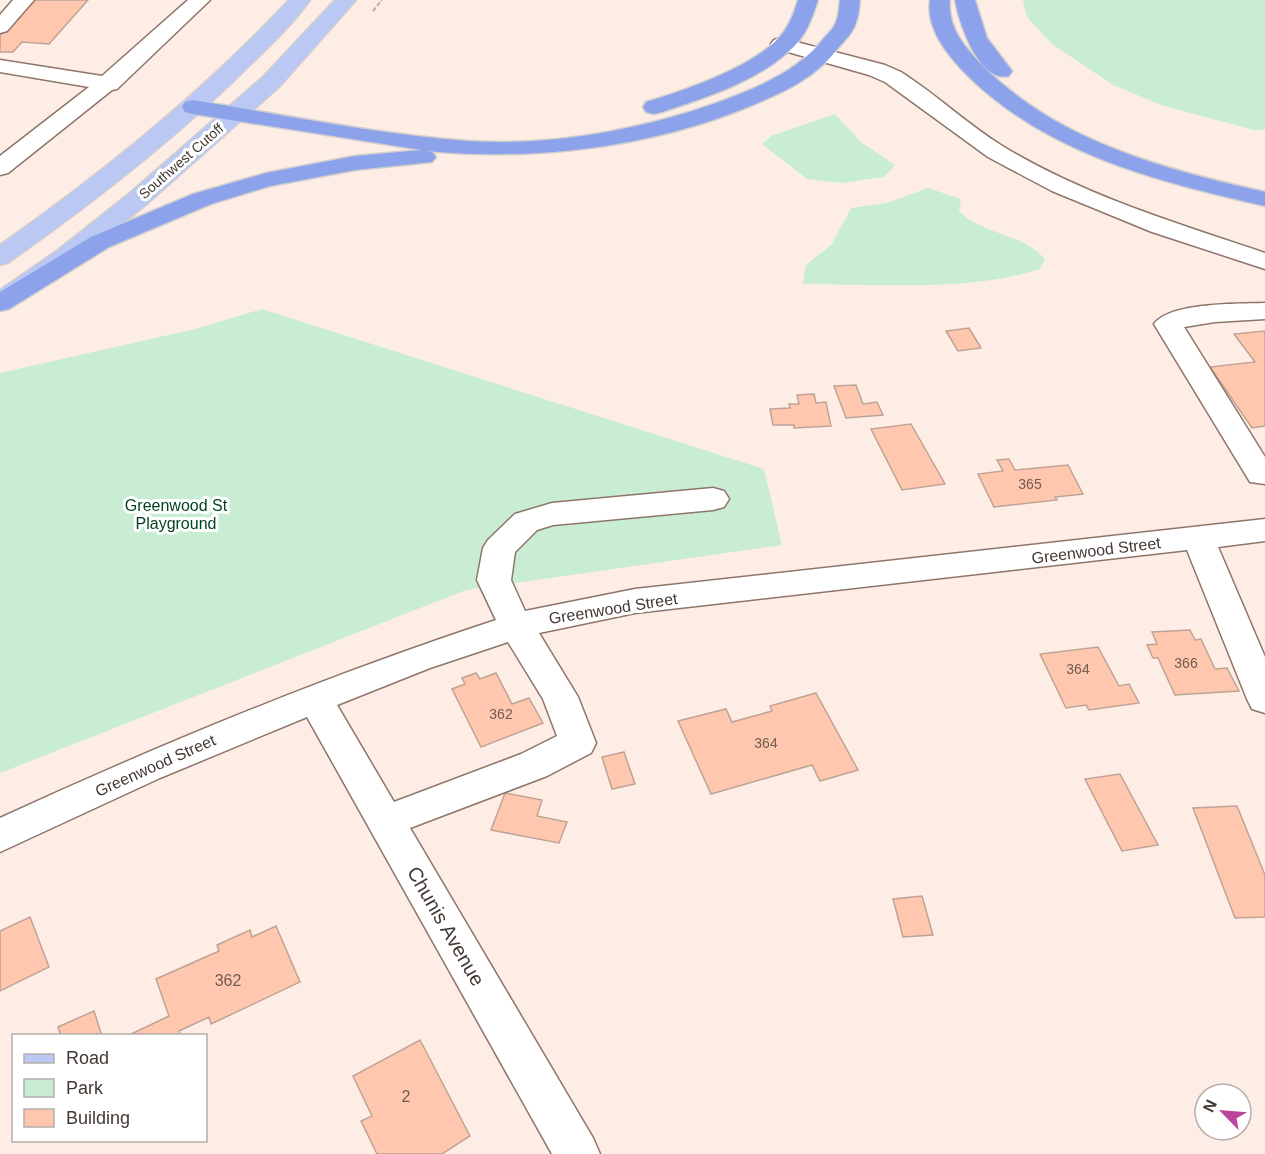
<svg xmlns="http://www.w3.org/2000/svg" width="1265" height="1154" viewBox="0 0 1265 1154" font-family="Arial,sans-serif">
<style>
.green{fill:#c8edd3}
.building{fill:#ffc7ad;stroke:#bea497;stroke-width:1.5}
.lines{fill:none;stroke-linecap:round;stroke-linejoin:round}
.minor-casing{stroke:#8e7569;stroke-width:3}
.major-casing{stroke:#d2cfce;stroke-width:3}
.highway-casing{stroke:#d2cfce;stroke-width:3}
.path{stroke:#beafa8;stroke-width:2;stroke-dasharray:4.5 2;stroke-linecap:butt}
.minor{fill:#fff;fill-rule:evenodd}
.major{fill:#bac8f3;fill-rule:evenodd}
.highway{fill:#8ca3eb;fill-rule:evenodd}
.labels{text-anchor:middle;stroke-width:6;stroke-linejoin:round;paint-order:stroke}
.far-street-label{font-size:14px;fill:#433833;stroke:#fff}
.number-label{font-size:14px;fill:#725c52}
.park-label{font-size:16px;fill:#034423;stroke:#fff}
.street-label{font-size:16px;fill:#433833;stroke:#fff}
.near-number-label{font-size:16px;fill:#725c52}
.near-street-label{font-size:20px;fill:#433833;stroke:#fff}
</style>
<rect width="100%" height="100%" fill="#feede5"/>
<g class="green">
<polygon points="1023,0 1265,0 1265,130 1254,130 1164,106 1113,85 1052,44 1027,17"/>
<polygon points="835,114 861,142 895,165 884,177 841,183 807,179 762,144 771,136"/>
<path d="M928 188 961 199 959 211C983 235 1022 233 1045 259L1040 269C967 292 879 284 803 284L805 266 832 244 851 208 887 203Z"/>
<polygon points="262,309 764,469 782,545 466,590 0,773 0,373 195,329"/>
</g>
<g class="building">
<polygon points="33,0 88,0 49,44 22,42 13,52 0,52 0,35"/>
<polygon points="969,328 981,348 958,351 946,331"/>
<polygon points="1265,331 1265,426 1252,428 1210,367 1255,362 1234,334"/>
<polygon points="856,385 863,404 877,402 883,415 846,418 834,386"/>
<polygon points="814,394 816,403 826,402 831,426 794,428 794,425 773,425 770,409 790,408 789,404 799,404 797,395"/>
<polygon points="911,424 945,484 902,490 871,429"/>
<polygon points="1009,459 1015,470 1068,465 1083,494 1055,497 1057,500 994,507 978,474 1003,471 997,460"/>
<polygon points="1190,630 1195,640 1201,639 1215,669 1227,668 1239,691 1175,695 1158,658 1153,658 1147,645 1157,644 1152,632"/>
<polygon points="1098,647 1119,686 1129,684 1139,703 1089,710 1086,705 1066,708 1040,654"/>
<polygon points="476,673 480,679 496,673 512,704 529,698 543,723 481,747 452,689 465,684 462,678"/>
<polygon points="816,693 858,770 820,781 812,765 711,794 678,721 726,709 732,722 772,711 770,706"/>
<polygon points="624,752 635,784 612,789 602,757"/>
<polygon points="1120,774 1158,845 1122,851 1085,779"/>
<polygon points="505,793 542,800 537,816 567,822 559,843 491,830"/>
<polygon points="1237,806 1265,875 1265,917 1235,918 1193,808"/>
<polygon points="922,896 933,935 903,937 893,899"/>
<polygon points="30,917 49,967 0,991 0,931"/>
<polygon points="276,926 300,982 211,1024 209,1017 179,1031 181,1036 127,1036 169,1016 156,979 219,951 217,945 250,930 252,937"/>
<polygon points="94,1011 102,1036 61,1036 58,1027"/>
<polygon points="420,1040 470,1136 442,1154 377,1154 361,1121 372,1116 353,1076"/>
</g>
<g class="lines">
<defs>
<g id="minor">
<polygon points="13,0 34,0 7,31 0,33 0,15"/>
<polygon points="188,0 210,0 117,89 112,90 8,173 0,175 0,156 89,87 0,72 0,60 102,76"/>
<path d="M781 38 885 65 901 72C937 95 968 125 1004 147 1085 196 1176 223 1265 253V269L1152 232 1052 191 988 157 885 82 869 75 774 48 771 44 774 40Z"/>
<path d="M1265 303V319L1215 322 1184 327 1265 457V484L1250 482 1154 324C1170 302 1239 304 1265 303Z"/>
<path d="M713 488 724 491 729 499 724 507 713 510 553 525 537 530 515 552 511 580 525 611 635 589 1265 519V541L1218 547 1265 657V713L1252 709 1247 699 1187 550 635 613 539 633 578 697 596 743 591 753 547 776 410 828 593 1138 600 1154H552L307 717 160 778 0 852V818C163 743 326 676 496 620L477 580 483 548 488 540 515 514 552 503ZM508 642 543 699 557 736 521 754 394 802 337 705 430 668Z"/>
</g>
<g id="major">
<path d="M289 0H310C294 23 271 44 251 64 177 138 94 202 9 262L0 265V245C104 172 202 93 289 0Z"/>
<polygon points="335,0 356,0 279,87 148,203 76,260 9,308 0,310 0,290 58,250 130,193 263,77"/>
</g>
<g id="highway">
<path d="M798 0H818C813 15 808 30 798 42 765 79 708 97 662 112L654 114 646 112 643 107 646 102C684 91 763 64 785 30 791 21 795 10 798 0Z"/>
<path d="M840 0H860C859 7 859 16 856 22 854 32 844 41 838 48 816 78 782 93 748 107 647 148 535 161 427 151L432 152 436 157 432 162 355 170 270 186 211 204 109 247 9 309 0 311V292L91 237 193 194 266 173 355 156 422 150 193 114 185 112 182 107 185 102 193 100C284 115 376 134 468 141 556 147 658 127 740 94 773 81 803 65 825 37 829 33 834 28 836 22 839 16 839 7 840 0Z"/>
<path d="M930 0H950C947 28 966 49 984 67 1059 142 1164 169 1265 192V206C1156 181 1045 154 964 72 946 53 926 28 930 0Z"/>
<path d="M955 0H975L987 38 1012 71 1009 76C979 83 959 23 955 0Z"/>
</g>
</defs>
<use href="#minor" class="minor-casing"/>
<use href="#major" class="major-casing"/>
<use href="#highway" class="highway-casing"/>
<polyline class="path" points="373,11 382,0"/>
<use href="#minor" class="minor"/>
<use href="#major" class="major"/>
<use href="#highway" class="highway"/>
</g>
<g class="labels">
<g class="far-street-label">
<text transform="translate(181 161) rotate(-41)" y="5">Southwest Cutoff</text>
</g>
<g class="number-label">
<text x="1030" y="489">365</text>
<text x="1186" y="668">366</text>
<text x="1078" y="674">364</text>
<text x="501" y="719">362</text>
<text x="766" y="748">364</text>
</g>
<g class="park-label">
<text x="176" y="511">Greenwood St<tspan x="176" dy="18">Playground</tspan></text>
</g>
<g class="street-label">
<text transform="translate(1096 550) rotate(-7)" y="6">Greenwood Street</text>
<text transform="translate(613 608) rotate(-9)" y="6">Greenwood Street</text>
<text transform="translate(155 765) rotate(-24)" y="6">Greenwood Street</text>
</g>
<g class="near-number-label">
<text x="228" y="986">362</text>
<text x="406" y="1102">2</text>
</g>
<g class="near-street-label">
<text transform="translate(446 926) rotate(60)" y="7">Chunis Avenue</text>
</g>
</g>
<rect x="12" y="1034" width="195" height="108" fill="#ffffff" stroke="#b4afad" stroke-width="1.5"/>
<rect x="24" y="1054" width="30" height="9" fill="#bac8f3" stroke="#b4afad" stroke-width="1.5"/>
<text x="66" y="1064" font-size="18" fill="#433833">Road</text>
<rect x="24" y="1079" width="30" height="18" fill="#c8edd3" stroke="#b4afad" stroke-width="1.5"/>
<text x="66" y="1094" font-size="18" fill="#433833">Park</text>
<rect x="24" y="1109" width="30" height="18" fill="#ffc7ad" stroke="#b4afad" stroke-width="1.5"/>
<text x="66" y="1124" font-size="18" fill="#433833">Building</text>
<g transform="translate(1223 1112) rotate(295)"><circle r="28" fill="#ffffff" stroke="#b4afad" stroke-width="1.5"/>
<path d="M0-4.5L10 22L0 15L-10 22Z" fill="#bb459d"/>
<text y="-9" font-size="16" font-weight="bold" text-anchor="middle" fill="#433833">N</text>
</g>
</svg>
